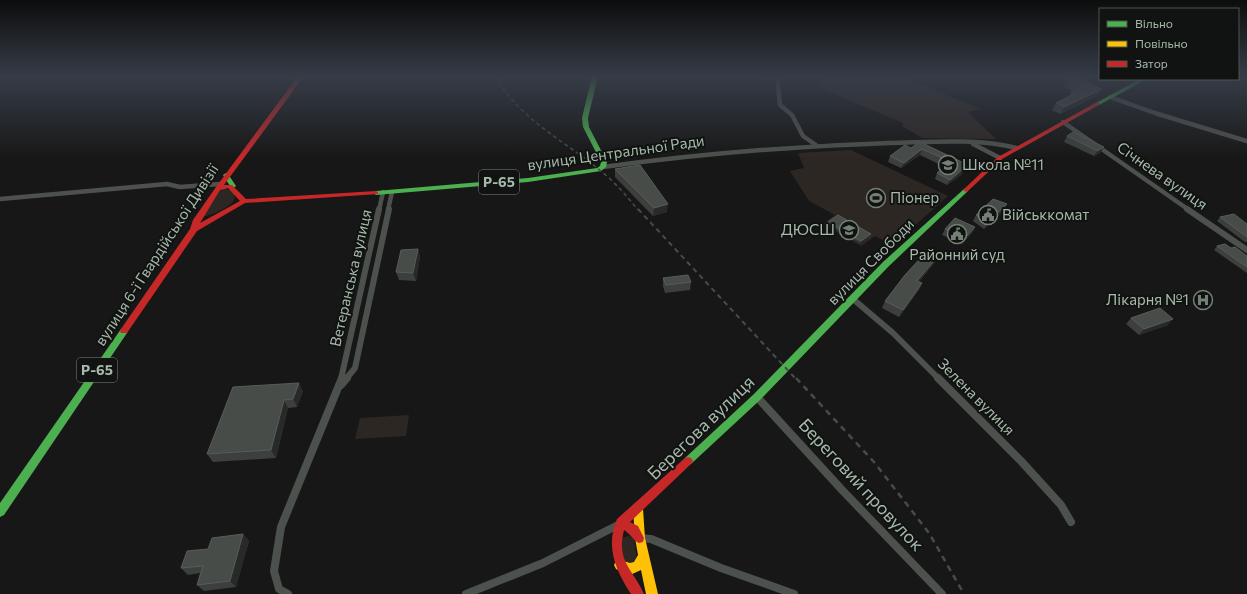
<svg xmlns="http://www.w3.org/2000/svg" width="1247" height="594" viewBox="0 0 1247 594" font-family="Commissioner,sans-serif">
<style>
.green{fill:#2d2724}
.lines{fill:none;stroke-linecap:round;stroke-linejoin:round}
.street-far2{stroke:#4d514d;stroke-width:4.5}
.street-far1{stroke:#4d514d;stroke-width:6}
.street{stroke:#4d514d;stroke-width:8}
.fast{fill:#4caf50;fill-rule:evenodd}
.slow{fill:#ffc107;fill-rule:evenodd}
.jam{fill:#c62828;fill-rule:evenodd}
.rail-far2{stroke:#484c49;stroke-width:1.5;stroke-dasharray:4 3;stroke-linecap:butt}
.rail-far1{stroke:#484c49;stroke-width:2;stroke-dasharray:5 4;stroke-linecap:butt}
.rail{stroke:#484c49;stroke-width:2.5;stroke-dasharray:6 5;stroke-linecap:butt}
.wall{fill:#3c3f3d}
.shaded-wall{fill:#282a29}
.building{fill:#484c49;stroke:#565d58}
.labels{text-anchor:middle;stroke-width:4;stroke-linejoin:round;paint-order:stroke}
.shield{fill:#111312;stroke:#7a877b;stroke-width:1}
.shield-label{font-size:14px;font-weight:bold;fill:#a7b9a8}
.street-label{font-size:15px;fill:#a7b9a8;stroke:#111312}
.poi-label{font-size:15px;fill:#a7b9a8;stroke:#111312;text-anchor:start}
.near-street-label{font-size:18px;fill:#a7b9a8;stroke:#111312}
</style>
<rect width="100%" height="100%" fill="#171717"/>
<g class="green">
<polygon points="826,76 899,76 981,109 968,112 996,139 922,138 902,126 903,123 820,88"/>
<polygon points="851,150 948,196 893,245 875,236 861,246 823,224 835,215 809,201 790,171 804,168 798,153"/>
<path d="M225 188C253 199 213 215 202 217L219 190Z"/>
<polygon points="409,415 406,436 355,439 360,418"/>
<polygon points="629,536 634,540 637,559 631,566 622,560 622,538"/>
</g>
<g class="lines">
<g class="street-far2">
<polyline points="777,76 780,105 792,115 803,136 816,145"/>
<polyline points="1110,97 1155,113 1247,141"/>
<polyline points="1063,122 1189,210"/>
<polyline points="973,144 1000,158"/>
<path d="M603 167C698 154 794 146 890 143 933 142 975 138 1017 148"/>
<polyline points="0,199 167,184 180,187 220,184"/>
<polyline points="379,210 383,192"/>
<polyline points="388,210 392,192"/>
</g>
<g class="street-far1">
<polyline points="1187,209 1247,250"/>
<polyline points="853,299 893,333 939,379"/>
<polyline points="341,379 379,209"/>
<polyline points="346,379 355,368 389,209"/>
</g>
<g class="street">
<polyline points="938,378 1021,461 1061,505 1071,522"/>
<polyline points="341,385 347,378"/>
<polyline points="757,397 843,491 942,594"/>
<polyline points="640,538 651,539 721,568 794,594"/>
<polyline points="288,594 279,589 274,571 281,527 342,378"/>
<polyline points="466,594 543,563 620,524"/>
</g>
<g class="fast">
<polygon points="592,76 598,76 588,118 589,127 607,162 606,167 601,171 528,182 376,195 373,193 376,191 528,178 597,168 600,166 601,162 583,127 582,118"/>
<polygon points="1060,76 1068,76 1082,83 1077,84"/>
<polygon points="1140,79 1147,79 1099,105 1094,104"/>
<polygon points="226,173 228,174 236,186 235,187 231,187 230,186 223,175"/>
<polygon points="966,188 968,189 968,191 889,266 760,400 691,464 688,465 685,464 683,461 685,458 754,394 883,262 964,189"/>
<polygon points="124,328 127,329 128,331 127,333 4,515 0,517 0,503 121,329"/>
</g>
<polygon class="slow" points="638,504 642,506 643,509 645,538 658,594 646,594 641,570 630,575 616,569 614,565 616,561 620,560 630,563 634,562 638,555 635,538 633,509 634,506"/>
<g class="jam">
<path d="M298 76H304L224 185H232L246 199 376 191 378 192V194L245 203 197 231 127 333H121L120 331 121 329 190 229 193 220 216 187ZM228 188 240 201 200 223 220 190Z"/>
<polygon points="1097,102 1099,103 1099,105 1002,159 968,191 966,192 963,190 998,157"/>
<path d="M688 457 691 458 693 461 691 464 630 522 638 526 644 538 643 542 639 543C633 541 631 534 624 530 616 562 633 569 644 594H631C616 571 605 547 617 519L685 458Z"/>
</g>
<path class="rail-far2" d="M495 76C523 124 569 142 609 178 620 188 629 199 638 210"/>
<polyline class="rail-far1" points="638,209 796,379"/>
<polyline class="rail" points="796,378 874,462 929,533 964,594"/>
</g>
<g class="wall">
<polygon points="1067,79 1102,89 1097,96 1060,114 1052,110 1056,103 1069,96 1071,92 1073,91 1063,87"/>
<polygon points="1067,136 1100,153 1094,156 1064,142"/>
<polygon points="920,142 966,164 961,175 947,185 935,179 937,173 945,167 920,155 901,168 888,162 890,156 911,148"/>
<polygon points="615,169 667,212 653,216 615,177"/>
<polygon points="1004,210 984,229 973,221 976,215"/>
<polygon points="1220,217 1247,224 1247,242 1245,242 1217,221"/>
<polygon points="828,222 871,234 871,236 860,243 827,224"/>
<polygon points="975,227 972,233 962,244 942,235 945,229"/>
<polygon points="1217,246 1231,248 1247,256 1247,273 1214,250"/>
<polygon points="418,249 420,257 416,281 399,280 396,272"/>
<polygon points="935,262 919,282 922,283 919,290 899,317 882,308 885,301"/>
<polygon points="663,278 691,282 690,290 665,293 663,286"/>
<polygon points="1131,318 1168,325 1139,335 1126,324"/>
<polygon points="233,387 303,391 297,407 288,408 276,458 213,462 207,454"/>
<polygon points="243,534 249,541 236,587 204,591 197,585 200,573 188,575 181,568 208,549"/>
</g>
<g class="shaded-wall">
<polygon points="1102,89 1097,96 1060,114 1064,107"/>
<polygon points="1104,147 1100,153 1094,156 1097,151"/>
<polygon points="922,149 920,155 901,168 904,163"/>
<polygon points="966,164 961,175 947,185 950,180 961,168"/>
<polygon points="668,204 667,212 653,216 654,208"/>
<polygon points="1007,204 1004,210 984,229 987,223"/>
<polygon points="975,227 972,233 962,244 965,238"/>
<polygon points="871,234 871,236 860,243 861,241"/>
<polygon points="418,249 420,257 416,281 413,273"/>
<polygon points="939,255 935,262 914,288 917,281"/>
<polygon points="922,283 919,290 899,317 903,310"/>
<polygon points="1173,319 1168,325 1139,335 1144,329"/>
<polygon points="299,383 303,391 297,407 293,399"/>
<polygon points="284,400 288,408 276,458 271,450"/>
<polygon points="243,534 249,541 236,587 230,581"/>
</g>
<g class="building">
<polygon points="1073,76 1102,89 1064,107 1056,103 1073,94 1071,92 1082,86 1067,79"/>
<polygon points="1073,132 1104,147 1097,151 1067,136"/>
<polygon points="920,142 966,164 961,168 963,169 950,180 937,173 951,162 922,149 904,163 890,156 905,145 911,148"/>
<polygon points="640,165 668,204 654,208 615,169"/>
<polygon points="993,199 1007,204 987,223 976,215"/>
<polygon points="1234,214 1247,224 1247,237 1220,217"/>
<polygon points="838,215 871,234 861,241 828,222"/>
<polygon points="955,218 975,227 965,238 945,229"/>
<polygon points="1225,244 1231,248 1235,247 1247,256 1247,267 1217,246"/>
<polygon points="418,249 413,273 396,272 401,250"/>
<polygon points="928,250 939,255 917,281 922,283 903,310 885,301 905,275"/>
<polygon points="688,275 691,282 666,285 663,278"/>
<polygon points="1160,308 1173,319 1144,329 1131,318"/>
<polygon points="299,383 293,399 284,400 271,450 207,454 233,387"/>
<polygon points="243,534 230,581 197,585 203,566 181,568 187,551 208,549 212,538"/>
</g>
<linearGradient id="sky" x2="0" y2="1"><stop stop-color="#0d0d0d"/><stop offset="0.48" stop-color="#363c47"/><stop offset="1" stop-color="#363c47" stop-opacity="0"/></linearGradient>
<rect width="1247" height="159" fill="url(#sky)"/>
<defs>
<symbol id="school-ring" viewBox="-11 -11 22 22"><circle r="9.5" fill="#111312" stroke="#758075" stroke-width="1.5"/><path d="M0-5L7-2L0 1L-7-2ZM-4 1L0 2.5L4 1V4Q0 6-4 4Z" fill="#758075"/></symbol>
<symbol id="stadium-ring" viewBox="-11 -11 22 22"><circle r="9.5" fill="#111312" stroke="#758075" stroke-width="1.5"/><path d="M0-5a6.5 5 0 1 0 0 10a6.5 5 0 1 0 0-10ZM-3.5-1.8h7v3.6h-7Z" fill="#758075"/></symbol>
<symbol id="civic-ring" viewBox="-11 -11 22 22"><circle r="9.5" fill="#111312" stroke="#758075" stroke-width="1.5"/><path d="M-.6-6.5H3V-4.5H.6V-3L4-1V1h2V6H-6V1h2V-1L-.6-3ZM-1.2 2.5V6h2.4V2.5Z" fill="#758075"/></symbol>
<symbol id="hospital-ring" viewBox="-11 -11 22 22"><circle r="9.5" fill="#111312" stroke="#758075" stroke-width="1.5"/><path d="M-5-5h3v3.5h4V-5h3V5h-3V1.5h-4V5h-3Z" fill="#758075"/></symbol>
</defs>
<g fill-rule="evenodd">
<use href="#school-ring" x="937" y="154" width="22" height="22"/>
<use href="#stadium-ring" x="865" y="187" width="22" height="22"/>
<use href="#civic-ring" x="977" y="204" width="22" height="22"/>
<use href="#school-ring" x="838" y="219" width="22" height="22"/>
<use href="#civic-ring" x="946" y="223" width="22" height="22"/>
<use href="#hospital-ring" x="1192" y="289" width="22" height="22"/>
</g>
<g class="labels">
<g class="shield">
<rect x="479" y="170" width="40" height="24" rx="3"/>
<rect x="77" y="358" width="40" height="24" rx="3"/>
</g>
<g class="shield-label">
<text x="499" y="187">Р-65</text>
<text x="97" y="375">Р-65</text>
</g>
<g class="street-label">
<text transform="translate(616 153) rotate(-8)" y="5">вулиця Центральної Ради</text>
<text transform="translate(1162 176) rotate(35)" y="5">Січнева вулиця</text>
<text transform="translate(157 255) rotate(-57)" y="5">вулиця 6-ї Гвардійської Дивізії</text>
<text transform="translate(871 262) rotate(-45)" y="5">вулиця Свободи</text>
<text transform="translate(351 278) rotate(-77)" y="5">Ветеранська вулиця</text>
<text transform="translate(976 397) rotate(45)" y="5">Зелена вулиця</text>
</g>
<g class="poi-label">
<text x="962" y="170">Школа №11</text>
<text x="890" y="203">Піонер</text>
<text x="1002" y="220">Військкомат</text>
<text x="835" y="235" text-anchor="end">ДЮСШ</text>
<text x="957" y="260" text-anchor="middle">Районний суд</text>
<text x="1189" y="305" text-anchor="end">Лікарня №1</text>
</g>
<g class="near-street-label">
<text transform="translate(701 428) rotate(-44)" y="6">Берегова вулиця</text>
<text transform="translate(861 485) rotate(47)" y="6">Береговий провулок</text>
</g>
</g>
<rect x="1099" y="8" width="140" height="72" fill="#111312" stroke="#4d554e"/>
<rect x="1107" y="21" width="20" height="6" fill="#4caf50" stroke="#4d554e"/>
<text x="1135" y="28" font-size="12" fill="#a7b9a8">Вільно</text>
<rect x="1107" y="41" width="20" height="6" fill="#ffc107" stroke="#4d554e"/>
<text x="1135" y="48" font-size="12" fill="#a7b9a8">Повільно</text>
<rect x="1107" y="61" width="20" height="6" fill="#c62828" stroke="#4d554e"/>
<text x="1135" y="68" font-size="12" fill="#a7b9a8">Затор</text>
</svg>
